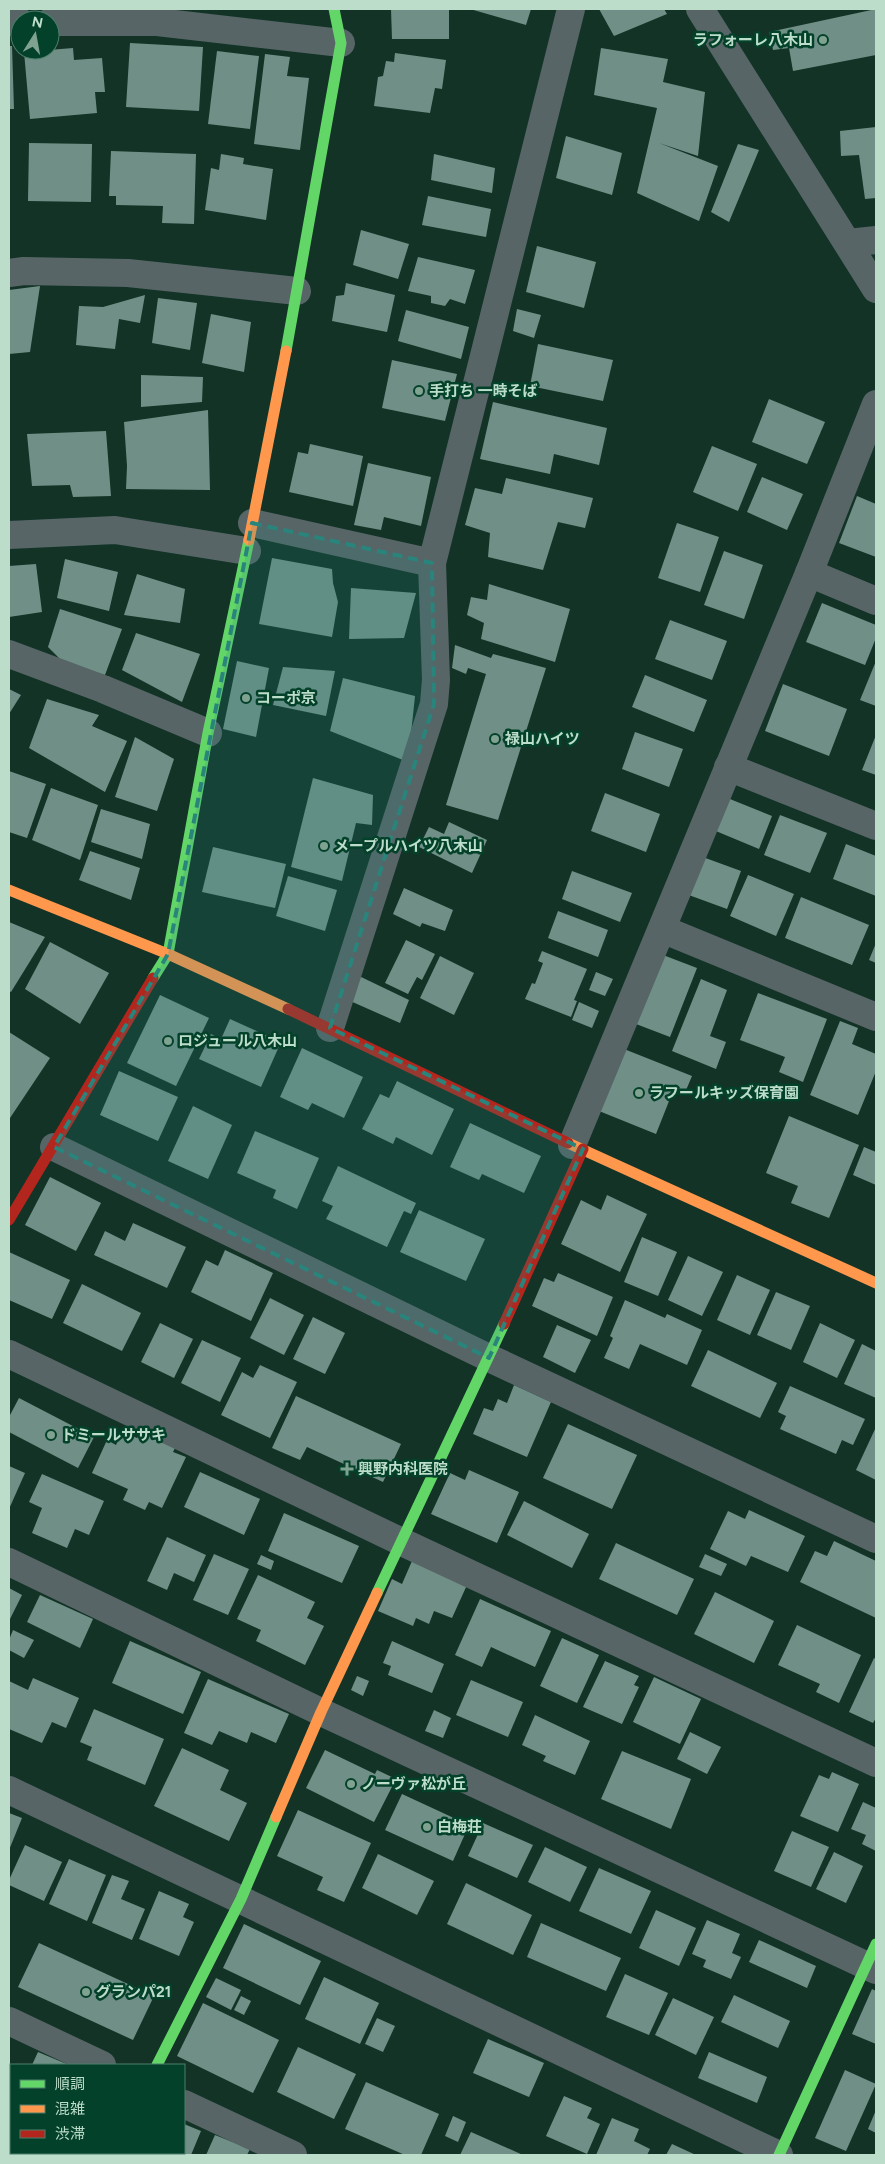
<svg xmlns="http://www.w3.org/2000/svg" width="885" height="2164" viewBox="0 0 885 2164" font-family="Figtree,'Noto Sans JP',sans-serif">
<style>
.building{fill:#709087}
.lines{fill:none;stroke-linecap:round;stroke-linejoin:round}
.street{stroke:#576567;stroke-width:28}
.fast{stroke:#63d668;stroke-width:11}
.slow{stroke:#ff974d;stroke-width:11}
.jam{stroke:#b3261e;stroke-width:11}
.marked{fill:#29857c;fill-opacity:0.2;stroke:#29857c;stroke-width:4;stroke-dasharray:10 6;stroke-linejoin:round}
.poi-dot{fill:#80a291;stroke:#04412a;stroke-width:2}
.labels{text-anchor:middle;stroke-width:5;stroke-linejoin:round;paint-order:stroke}
.poi-label{font-size:15px;font-weight:bold;fill:#bbddca;stroke:#04412a;text-anchor:start}
</style>
<rect width="100%" height="100%" fill="#123326"/>
<g class="building">
<polygon points="391,9 449,9 449,39 392,39"/>
<polygon points="470,9 531,9 526,25"/>
<polygon points="599,9 664,9 667,14 614,36"/>
<polygon points="876,9 876,55 793,71 789,48 773,50 769,32"/>
<polygon points="130,43 203,47 199,111 126,107"/>
<polygon points="9,46 12,46 14,109 9,109"/>
<polygon points="73,48 74,60 102,58 105,92 95,92 97,113 30,119 24,52"/>
<polygon points="601,48 668,59 663,82 705,92 698,156 659,143 718,166 699,221 637,193 657,108 594,95"/>
<polygon points="217,51 259,56 250,129 208,124"/>
<polygon points="395,53 446,60 442,89 435,88 430,113 374,106 378,77 383,76 386,61 394,62"/>
<polygon points="265,54 290,57 287,76 309,78 300,150 254,144"/>
<polygon points="876,127 876,198 865,199 859,155 841,156 840,131"/>
<polygon points="566,136 622,153 612,195 556,178"/>
<polygon points="29,143 92,144 91,202 28,201"/>
<polygon points="738,144 759,150 729,222 711,212"/>
<polygon points="111,151 196,154 194,224 162,223 163,206 116,205 116,196 109,196"/>
<polygon points="221,154 244,158 243,164 273,169 266,220 205,210 211,168 219,170"/>
<polygon points="434,154 495,168 492,193 431,180"/>
<polygon points="428,196 491,209 486,237 422,225"/>
<polygon points="361,230 409,244 398,279 353,265"/>
<polygon points="537,246 596,262 584,308 526,292"/>
<polygon points="418,257 475,270 465,304 450,299 445,306 431,303 431,296 408,291"/>
<polygon points="346,283 395,295 387,332 332,321 336,296 344,295"/>
<polygon points="40,286 30,352 9,354 9,290"/>
<polygon points="145,295 140,323 119,319 115,349 76,345 79,306 103,307"/>
<polygon points="158,298 197,303 190,350 152,343"/>
<polygon points="517,309 541,315 534,338 513,331"/>
<polygon points="406,310 469,327 461,359 398,341"/>
<polygon points="211,314 251,322 244,372 202,363"/>
<polygon points="538,344 613,360 603,401 530,386"/>
<polygon points="392,360 457,374 445,421 382,408"/>
<polygon points="141,375 203,377 202,402 141,407"/>
<polygon points="769,399 825,422 807,464 752,442"/>
<polygon points="493,402 607,428 599,465 554,454 550,474 480,459"/>
<polygon points="208,410 210,490 126,489 127,466 124,422"/>
<polygon points="106,431 111,496 73,497 70,485 32,486 27,434"/>
<polygon points="310,444 363,456 353,506 289,492 298,452 308,454"/>
<polygon points="712,446 757,464 738,511 693,492"/>
<polygon points="368,463 431,477 421,526 384,517 381,530 354,525"/>
<polygon points="762,477 803,494 787,530 747,512"/>
<polygon points="506,478 593,498 585,528 558,522 543,570 488,557 490,533 465,525 475,488 502,494"/>
<polygon points="857,496 876,504 876,557 839,543"/>
<polygon points="677,523 719,537 700,592 658,578"/>
<polygon points="724,551 763,565 744,619 704,605"/>
<polygon points="272,558 332,569 333,583 338,602 332,637 259,624"/>
<polygon points="65,559 118,572 109,611 57,598"/>
<polygon points="36,564 42,612 9,617 9,566"/>
<polygon points="137,574 185,589 180,623 124,615"/>
<polygon points="489,584 570,609 555,662 481,639 484,623 467,615 471,597 487,600"/>
<polygon points="351,588 416,593 404,638 349,639"/>
<polygon points="822,603 876,625 876,638 865,665 806,642"/>
<polygon points="60,609 122,629 105,675 63,662 48,647"/>
<polygon points="670,620 727,641 712,680 655,659"/>
<polygon points="136,633 200,654 182,702 122,670"/>
<polygon points="455,645 491,658 493,654 546,668 498,820 446,805 486,674 468,668 466,674 452,668"/>
<polygon points="237,661 269,668 256,737 223,729"/>
<polygon points="876,661 876,706 860,700"/>
<polygon points="283,667 335,671 326,716 273,705"/>
<polygon points="645,675 707,700 694,732 632,707"/>
<polygon points="343,678 415,696 408,762 330,731"/>
<polygon points="783,684 847,709 829,756 765,731"/>
<polygon points="9,689 21,695 9,714"/>
<polygon points="47,699 99,715 92,726 127,741 105,792 29,748"/>
<polygon points="635,732 683,749 669,787 622,769"/>
<polygon points="876,735 876,775 862,770"/>
<polygon points="135,737 174,759 157,811 115,797"/>
<polygon points="9,771 46,784 27,838 9,832"/>
<polygon points="313,778 373,795 372,825 356,823 342,881 291,867"/>
<polygon points="51,788 98,805 80,860 32,840"/>
<polygon points="605,793 660,814 646,852 591,831"/>
<polygon points="725,797 772,816 759,849 711,829"/>
<polygon points="101,809 150,824 142,859 91,842"/>
<polygon points="780,815 827,833 810,873 764,855"/>
<polygon points="449,822 487,840 472,873 419,847 429,827 444,834"/>
<polygon points="846,844 876,856 876,896 833,879"/>
<polygon points="213,847 286,864 275,908 202,892"/>
<polygon points="90,851 140,868 131,900 79,880"/>
<polygon points="700,856 741,871 727,909 686,894"/>
<polygon points="572,871 632,893 620,922 562,899"/>
<polygon points="748,875 794,894 776,936 730,916"/>
<polygon points="288,876 337,890 325,931 276,916"/>
<polygon points="404,888 453,910 445,931 422,923 420,927 393,914"/>
<polygon points="801,897 869,925 852,965 785,938"/>
<polygon points="558,911 608,930 598,957 548,938"/>
<polygon points="9,922 45,937 11,992 9,991"/>
<polygon points="406,940 435,954 422,980 417,977 408,994 385,983"/>
<polygon points="50,942 109,973 80,1024 25,989"/>
<polygon points="876,943 876,963 869,960"/>
<polygon points="542,951 587,969 574,1000 577,1001 571,1017 525,999 532,983 535,984 543,963 538,961"/>
<polygon points="663,955 697,968 670,1037 636,1024"/>
<polygon points="440,956 474,973 454,1015 420,998"/>
<polygon points="596,972 613,979 605,996 589,990"/>
<polygon points="359,976 409,1000 400,1023 348,1000"/>
<polygon points="701,979 727,990 710,1036 726,1042 716,1069 672,1051"/>
<polygon points="758,993 827,1019 803,1082 779,1072 785,1057 740,1040"/>
<polygon points="160,995 209,1018 176,1086 127,1063"/>
<polygon points="579,1002 599,1011 592,1028 572,1020"/>
<polygon points="230,1019 281,1042 261,1087 199,1059 211,1034 221,1039"/>
<polygon points="840,1021 858,1028 852,1044 876,1054 876,1071 858,1115 810,1095"/>
<polygon points="9,1032 50,1058 10,1118 9,1117"/>
<polygon points="302,1048 363,1077 344,1118 312,1103 308,1110 280,1097"/>
<polygon points="624,1049 692,1076 684,1095 673,1091 656,1134 599,1111"/>
<polygon points="119,1071 178,1097 158,1141 100,1115"/>
<polygon points="397,1081 454,1109 432,1155 396,1137 393,1144 362,1129 380,1094 389,1098"/>
<polygon points="193,1106 232,1125 208,1179 168,1161"/>
<polygon points="789,1116 859,1145 829,1218 791,1203 798,1186 766,1173"/>
<polygon points="470,1123 541,1156 524,1193 482,1174 479,1180 450,1167"/>
<polygon points="255,1131 319,1158 297,1209 273,1198 276,1190 237,1173"/>
<polygon points="864,1147 876,1152 876,1185 853,1175"/>
<polygon points="338,1166 416,1203 411,1214 404,1211 387,1247 326,1219 333,1206 322,1201"/>
<polygon points="50,1177 101,1203 76,1251 25,1225"/>
<polygon points="607,1195 647,1214 620,1272 561,1244 581,1200 601,1210"/>
<polygon points="419,1210 485,1239 466,1281 400,1252"/>
<polygon points="133,1223 186,1247 167,1288 94,1255 105,1231 125,1241"/>
<polygon points="642,1237 677,1252 658,1296 624,1282"/>
<polygon points="225,1250 273,1273 251,1321 191,1292 206,1260 218,1266"/>
<polygon points="9,1252 70,1280 52,1319 9,1300"/>
<polygon points="688,1256 723,1272 702,1316 668,1300"/>
<polygon points="558,1273 613,1297 597,1336 532,1306 544,1278 554,1282"/>
<polygon points="737,1275 770,1290 750,1335 717,1320"/>
<polygon points="82,1284 141,1313 122,1351 63,1323"/>
<polygon points="776,1292 810,1306 791,1350 757,1335"/>
<polygon points="270,1298 304,1315 284,1355 250,1338"/>
<polygon points="625,1300 665,1318 667,1314 702,1330 687,1365 640,1344 629,1369 604,1358 613,1338 610,1336"/>
<polygon points="313,1317 345,1333 325,1374 293,1359"/>
<polygon points="160,1323 193,1339 174,1378 141,1362"/>
<polygon points="820,1323 855,1340 837,1378 803,1362"/>
<polygon points="557,1325 591,1340 575,1373 543,1357"/>
<polygon points="202,1340 241,1358 220,1402 181,1383"/>
<polygon points="862,1344 876,1351 876,1398 844,1384"/>
<polygon points="708,1350 777,1383 760,1418 691,1386"/>
<polygon points="260,1365 297,1382 270,1438 221,1415 242,1372 253,1378"/>
<polygon points="514,1385 551,1402 527,1457 473,1434 484,1408 493,1411 498,1399 507,1403"/>
<polygon points="790,1386 865,1419 853,1445 842,1440 836,1454 780,1429 786,1416 778,1412"/>
<polygon points="296,1396 401,1444 383,1482 307,1447 300,1460 272,1448"/>
<polygon points="19,1398 94,1437 78,1468 9,1432 9,1417"/>
<polygon points="568,1424 637,1455 612,1509 543,1478"/>
<polygon points="876,1427 876,1480 856,1470"/>
<polygon points="142,1428 177,1444 173,1452 186,1457 162,1508 149,1502 145,1510 123,1500 128,1489 92,1473 107,1440 116,1445 122,1431 137,1438"/>
<polygon points="9,1466 25,1473 9,1509"/>
<polygon points="469,1470 519,1492 497,1543 431,1514 450,1473 465,1480"/>
<polygon points="200,1472 260,1499 244,1535 184,1507"/>
<polygon points="42,1474 104,1501 89,1535 75,1529 67,1548 32,1533 42,1508 29,1502"/>
<polygon points="524,1501 589,1534 572,1568 507,1535"/>
<polygon points="749,1510 805,1536 788,1572 751,1556 746,1566 710,1549 728,1511 745,1519"/>
<polygon points="284,1513 359,1546 342,1583 268,1551"/>
<polygon points="167,1537 206,1555 194,1582 174,1573 167,1590 147,1581"/>
<polygon points="834,1541 876,1561 876,1618 800,1582 815,1551 827,1556"/>
<polygon points="616,1543 694,1579 677,1615 599,1579"/>
<polygon points="214,1554 249,1569 228,1615 193,1600"/>
<polygon points="705,1554 727,1564 721,1576 699,1567"/>
<polygon points="261,1555 274,1561 271,1570 257,1564"/>
<polygon points="412,1561 467,1585 452,1618 434,1611 429,1624 416,1618 413,1626 378,1611 392,1579 402,1584"/>
<polygon points="258,1575 315,1602 307,1618 324,1626 305,1665 256,1641 261,1630 237,1619"/>
<polygon points="9,1588 22,1595 9,1621"/>
<polygon points="715,1592 774,1621 754,1663 694,1634"/>
<polygon points="40,1595 93,1619 80,1648 27,1622"/>
<polygon points="480,1599 551,1631 535,1667 491,1647 482,1667 455,1655"/>
<polygon points="797,1625 861,1655 839,1703 816,1692 820,1684 778,1665"/>
<polygon points="13,1630 34,1640 24,1658 9,1650 9,1640"/>
<polygon points="562,1638 599,1655 577,1703 540,1686"/>
<polygon points="130,1641 201,1672 183,1714 112,1683"/>
<polygon points="392,1641 444,1664 432,1693 388,1675 391,1666 383,1663"/>
<polygon points="874,1658 876,1659 876,1718 873,1723 849,1712"/>
<polygon points="605,1661 639,1676 634,1685 639,1687 622,1724 583,1707"/>
<polygon points="357,1676 369,1681 363,1696 351,1690"/>
<polygon points="654,1677 701,1699 680,1744 633,1722"/>
<polygon points="33,1678 79,1698 66,1728 52,1722 42,1743 9,1729 9,1681 28,1690"/>
<polygon points="208,1679 289,1714 276,1743 251,1732 247,1743 219,1731 212,1745 184,1733"/>
<polygon points="471,1680 523,1702 508,1737 456,1715"/>
<polygon points="94,1709 164,1739 145,1785 87,1760 92,1747 80,1742"/>
<polygon points="434,1710 451,1718 443,1738 425,1731"/>
<polygon points="535,1715 590,1741 575,1775 543,1761 546,1756 522,1745"/>
<polygon points="690,1732 721,1747 707,1774 677,1759"/>
<polygon points="182,1748 229,1770 220,1790 247,1803 229,1841 154,1806"/>
<polygon points="325,1750 375,1774 377,1770 396,1779 374,1822 306,1788"/>
<polygon points="622,1751 691,1779 671,1829 601,1799"/>
<polygon points="832,1772 859,1784 838,1832 800,1816 819,1775 829,1779"/>
<polygon points="402,1794 469,1825 453,1861 385,1830"/>
<polygon points="863,1802 876,1808 876,1851 862,1844 866,1835 851,1829"/>
<polygon points="298,1810 371,1843 344,1902 317,1890 323,1877 277,1856"/>
<polygon points="9,1813 22,1818 9,1850"/>
<polygon points="483,1823 533,1845 517,1878 468,1856"/>
<polygon points="792,1831 829,1847 811,1887 774,1871"/>
<polygon points="25,1845 62,1862 44,1901 9,1885 9,1880"/>
<polygon points="545,1847 587,1867 570,1902 528,1882"/>
<polygon points="834,1852 863,1866 846,1903 816,1889"/>
<polygon points="378,1854 434,1881 417,1915 362,1888"/>
<polygon points="69,1859 106,1875 87,1921 49,1904"/>
<polygon points="599,1868 651,1891 631,1934 579,1911"/>
<polygon points="112,1875 129,1881 121,1899 145,1909 132,1940 92,1923"/>
<polygon points="466,1883 532,1915 513,1955 447,1924"/>
<polygon points="159,1891 189,1904 183,1917 194,1922 179,1956 139,1939"/>
<polygon points="656,1910 696,1928 679,1966 639,1948"/>
<polygon points="707,1920 740,1934 732,1953 741,1957 731,1979 703,1967 706,1960 692,1954"/>
<polygon points="541,1923 621,1958 606,1991 527,1957"/>
<polygon points="244,1924 321,1961 300,2005 223,1968"/>
<polygon points="759,1940 816,1966 807,1988 749,1962"/>
<polygon points="39,1943 154,1996 133,2040 18,1987"/>
<polygon points="625,1974 668,1993 649,2035 606,2017"/>
<polygon points="324,1977 379,2003 360,2044 305,2019"/>
<polygon points="216,1978 241,1990 231,2010 206,1997"/>
<polygon points="872,1989 876,1991 876,2044 852,2034"/>
<polygon points="734,1995 790,2021 778,2048 721,2022"/>
<polygon points="241,1996 251,2001 244,2015 234,2010"/>
<polygon points="673,1998 714,2017 696,2055 655,2035"/>
<polygon points="203,2003 279,2040 253,2093 177,2056"/>
<polygon points="377,2018 395,2026 383,2052 365,2044"/>
<polygon points="488,2039 544,2063 529,2097 473,2073"/>
<polygon points="298,2047 356,2074 334,2119 277,2092"/>
<polygon points="38,2052 69,2065 32,2065"/>
<polygon points="709,2052 767,2077 757,2103 698,2078"/>
<polygon points="845,2070 876,2084 846,2151 815,2138"/>
<polygon points="366,2082 439,2114 421,2155 405,2155 345,2129"/>
<polygon points="564,2096 592,2108 587,2118 600,2124 587,2154 546,2136"/>
<polygon points="876,2110 876,2133 868,2129"/>
<polygon points="453,2116 466,2122 458,2142 445,2136"/>
<polygon points="612,2118 639,2129 634,2141 650,2149 647,2155 596,2155"/>
<polygon points="9,2123 11,2125 11,2153 48,2153 47,2155 9,2155"/>
<polygon points="184,2124 201,2131 191,2155 149,2155 150,2153 184,2153"/>
<polygon points="471,2132 523,2155 460,2155"/>
<polygon points="215,2135 250,2149 247,2155 206,2155"/>
<polygon points="672,2144 696,2155 666,2155"/>
</g>
<g class="lines">
<g class="street">
<polyline points="700,9 876,289"/>
<polyline points="9,22 20,22"/>
<polyline points="50,22 157,22 341,43"/>
<polyline points="848,243 876,240"/>
<polyline points="9,273 24,271 128,273 297,291"/>
<polyline points="252,523 432,563 571,9"/>
<polyline points="9,535 115,530 247,551"/>
<polyline points="809,573 876,601"/>
<polyline points="9,654 103,689 208,733"/>
<polyline points="728,767 876,826"/>
<polyline points="662,929 876,1017"/>
<polyline points="330,1028 434,704 436,680 432,563"/>
<polyline points="572,1145 809,573 876,404"/>
<polyline points="54,1147 489,1358 876,1539"/>
<polyline points="9,1354 402,1542 876,1763"/>
<polyline points="9,1562 321,1712 876,1970"/>
<polyline points="9,1790 779,2155"/>
<polyline points="9,2021 102,2065"/>
<polyline points="184,2104 293,2155"/>
</g>
<g class="fast">
<polyline points="286,351 341,43 334,9"/>
<polyline points="153,978 168,954 208,733 249,540"/>
<polyline points="377,1593 504,1324"/>
<polyline points="157,2065 241,1899 276,1817"/>
<polyline points="115,2155 116,2153"/>
<polyline points="779,2155 876,1944"/>
</g>
<g class="slow">
<polyline points="249,540 286,351"/>
<polyline points="9,890 168,954 288,1009"/>
<polyline points="568,1143 876,1283"/>
<polyline points="276,1817 321,1712 377,1593"/>
</g>
<g class="jam">
<polyline points="288,1009 568,1143"/>
<polyline points="9,1220 153,978"/>
<polyline points="504,1324 583,1149"/>
</g>
</g>
<path class="marked" d="M252 523 432 563 434 704 330 1028 583 1149 489 1358 54 1147 168 954Z"/>
<g class="poi-dot">
<circle cx="823" cy="40" r="5"/>
<circle cx="419" cy="391" r="5"/>
<circle cx="246" cy="698" r="5"/>
<circle cx="495" cy="739" r="5"/>
<circle cx="324" cy="846" r="5"/>
<circle cx="168" cy="1041" r="5"/>
<circle cx="639" cy="1093" r="5"/>
<circle cx="51" cy="1435" r="5"/>
<path d="M344.5 1461.5h5v5h5v5h-5v5h-5v-5h-5v-5h5z"/>
<circle cx="351" cy="1784" r="5"/>
<circle cx="427" cy="1827" r="5"/>
<circle cx="86" cy="1992" r="5"/>
</g>
<g class="labels">
<g class="poi-label">
<text x="813" y="45" text-anchor="end">ラフォーレ八木山</text>
<text x="429" y="396">手打ち 一時そば</text>
<text x="256" y="703">コーポ京</text>
<text x="505" y="744">禄山ハイツ</text>
<text x="334" y="851">メープルハイツ八木山</text>
<text x="178" y="1046">ロジュール八木山</text>
<text x="649" y="1098">ラフールキッズ保育園</text>
<text x="61" y="1440">ドミールササキ</text>
<text x="358" y="1474">興野内科医院</text>
<text x="361" y="1789">ノーヴァ松が丘</text>
<text x="437" y="1832">白梅荘</text>
<text x="96" y="1997">グランパ21</text>
</g>
</g>
<rect width="885" height="2164" fill="none" stroke="#bbddca" stroke-width="20"/>
<rect x="10" y="2064" width="175" height="90" fill="#04412a" stroke="#4d7f6a"/>
<rect x="20" y="2080" width="25" height="8" fill="#63d668" stroke="#4d7f6a"/>
<text x="55" y="2089" font-size="15" fill="#bbddca">順調</text>
<rect x="20" y="2105" width="25" height="8" fill="#ff974d" stroke="#4d7f6a"/>
<text x="55" y="2114" font-size="15" fill="#bbddca">混雑</text>
<rect x="20" y="2130" width="25" height="8" fill="#b3261e" stroke="#4d7f6a"/>
<text x="55" y="2139" font-size="15" fill="#bbddca">渋滞</text>
<g transform="translate(35 35) rotate(11)"><circle r="24" fill="#04412a" stroke="#4d7f6a"/>
<path d="M0-4L9 19L0 12L-9 19Z" fill="#80a291"/>
<text y="-8" font-size="14" font-weight="bold" text-anchor="middle" fill="#bbddca">N</text>
</g>
</svg>
